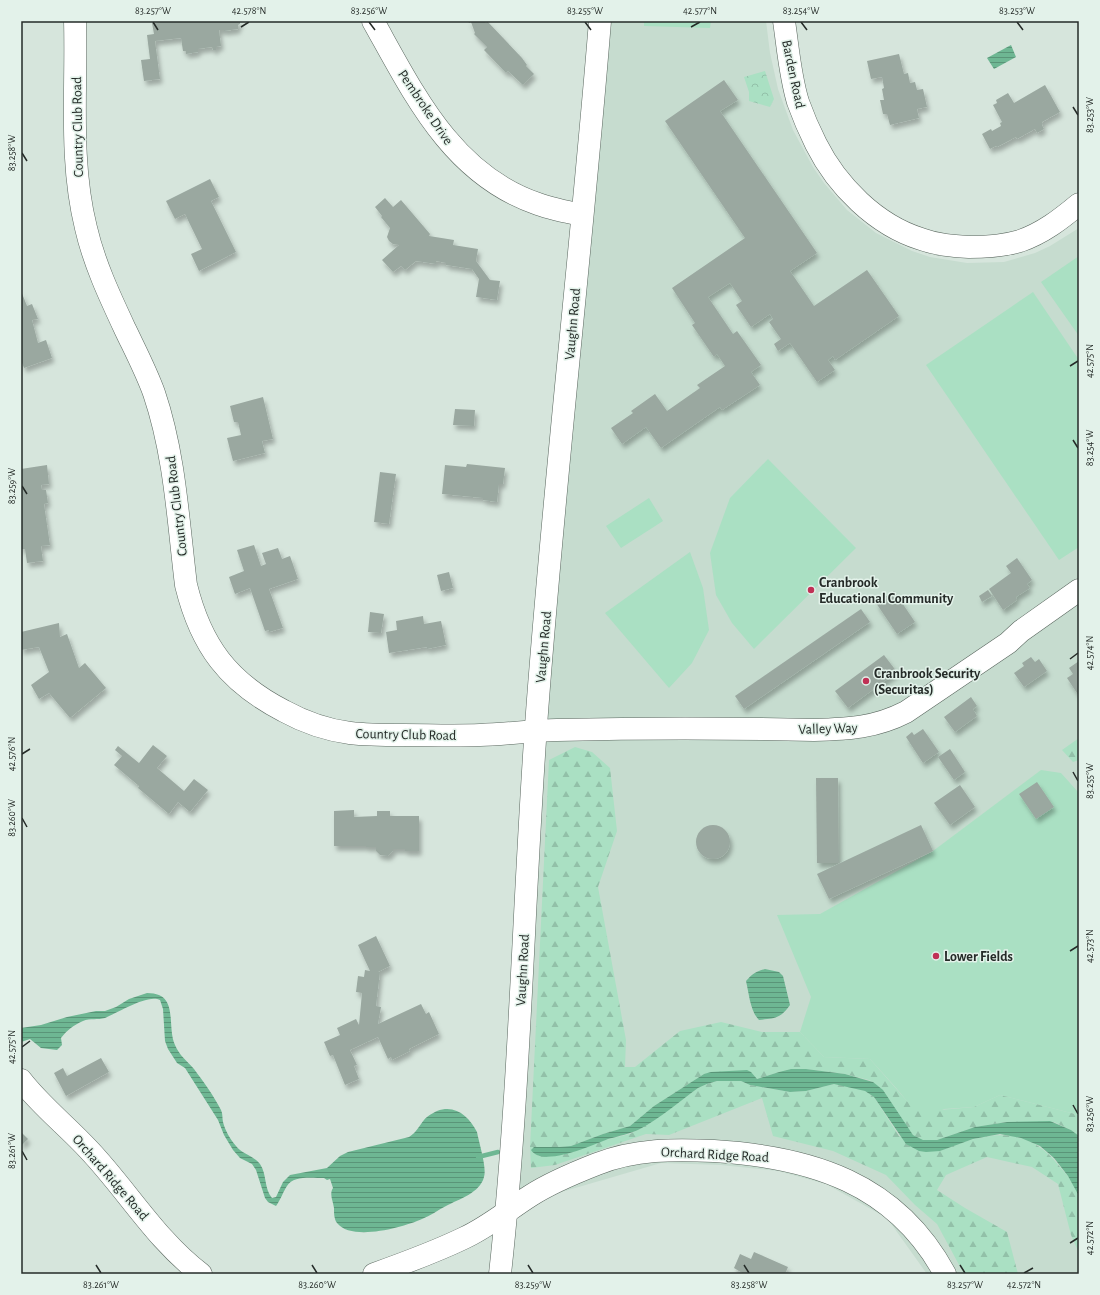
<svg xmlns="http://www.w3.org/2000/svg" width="1100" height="1295" viewBox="0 0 1100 1295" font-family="'Alegreya Sans',sans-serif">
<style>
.built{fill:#c6dccf}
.green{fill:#aae0c3}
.forest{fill:url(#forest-firs)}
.park{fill:url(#park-crowns)}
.water{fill:url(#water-rules)}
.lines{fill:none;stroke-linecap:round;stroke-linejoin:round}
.stream{stroke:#6eb793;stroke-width:4.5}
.building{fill:#9aa8a0;filter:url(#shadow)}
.minor-casing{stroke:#59665e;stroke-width:23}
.minor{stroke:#fff;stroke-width:22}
.ticks{fill:none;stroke:#252b28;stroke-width:1.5}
.poi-dot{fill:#c03055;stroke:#e3f2ea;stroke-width:1.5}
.labels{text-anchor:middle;stroke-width:3;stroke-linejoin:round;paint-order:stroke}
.street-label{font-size:14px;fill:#252b28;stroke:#e3f2ea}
.poi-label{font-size:14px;font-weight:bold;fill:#252b28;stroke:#e3f2ea;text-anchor:start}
.neatline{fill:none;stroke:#252b28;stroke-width:1.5}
.ticks-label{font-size:10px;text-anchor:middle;fill:#252b28}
</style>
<defs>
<pattern id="forest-firs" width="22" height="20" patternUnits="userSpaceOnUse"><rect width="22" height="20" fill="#aae0c3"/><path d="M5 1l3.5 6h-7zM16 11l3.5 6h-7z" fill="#92c0a8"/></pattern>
<pattern id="park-crowns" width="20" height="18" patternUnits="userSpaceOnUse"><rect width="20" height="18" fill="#aae0c3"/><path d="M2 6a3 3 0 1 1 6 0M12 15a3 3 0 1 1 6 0" fill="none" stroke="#92c0a8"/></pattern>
<pattern id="water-rules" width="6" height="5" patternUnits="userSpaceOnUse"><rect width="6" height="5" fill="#6eb793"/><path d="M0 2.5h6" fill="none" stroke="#5a9578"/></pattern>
<filter id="shadow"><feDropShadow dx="2.5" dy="4.5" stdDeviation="2" flood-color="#0004"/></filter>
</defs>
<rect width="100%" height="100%" fill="#d6e5dc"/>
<polygon class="built" points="589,21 766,21 770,53 778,89 793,130 813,167 824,183 847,210 876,233 912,251 930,257 967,263 1004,262 1035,253 1050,246 1079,228 1079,1274 927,1274 887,1218 826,1184 778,1171 721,1165 661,1163 527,1202 497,1201"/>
<g class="green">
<polygon points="644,21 711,21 710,28 644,26"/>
<polygon points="1079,256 1079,336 1041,282"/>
<polygon points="1033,292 1079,360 1079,547 1059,560 926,365"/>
<polygon points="768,459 856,548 754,649 732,623 716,595 710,553 730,498"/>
<polygon points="649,498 663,521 621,548 606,526"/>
<polygon points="690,552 703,588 709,630 692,663 669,688 605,613"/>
<path d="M1041 770 1061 773 1079 793V1115L1000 1095 974 1107 944 1109 921 1122C907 1098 888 1079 870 1059L824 1057 800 1032 811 997 777 915 820 914 933 851Z"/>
</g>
<g class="forest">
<polygon points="1079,738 1079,760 1073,762 1062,750"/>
<path d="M575 747 592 752 610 768 617 831 598 887 626 1040 625 1067H635L680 1031 721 1022 762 1032H800L824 1057 870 1059 914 1109 940 1110 974 1107 1000 1095 1079 1115V1136L1071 1130 1054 1122H1007L975 1127 937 1140H922L913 1135 873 1082 869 1080 845 1074 806 1069H791L779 1072 757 1079 755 1078 704 1074 654 1106 630 1126 603 1134 571 1146 559 1147H534L538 1156 630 1134 641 1128 698 1088 707 1084 717 1081H741L750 1085 790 1092 806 1091 834 1084 850 1086 865 1091 874 1097 899 1136 940 1151C986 1132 1026 1123 1060 1167 1067 1175 1078 1186 1079 1198 1081 1215 1079 1235 1079 1253L1071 1235 1058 1184 1032 1167 987 1157 946 1175 937 1190 965 1208 1007 1232 1018 1274H964L937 1224 915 1205 886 1175 833 1151 773 1136 762 1098 669 1135 646 1134 555 1165 531 1168 530 1147 549 760Z"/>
</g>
<polygon class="park" points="765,71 774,99 770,107 749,101 749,92 744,77"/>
<g class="water">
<polygon points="1011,45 1016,57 994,69 987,58"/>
<path d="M765 969 779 972 783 976 790 1005C780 1019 775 1018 759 1020 750 1011 749 993 746 981 752 974 757 971 765 969Z"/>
<path d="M147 993C180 993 166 1025 175 1045 179 1055 187 1061 194 1069 203 1081 214 1096 221 1110 223 1114 222 1118 223 1122 225 1130 230 1139 236 1146 242 1154 254 1156 260 1164 267 1174 264 1189 272 1198L276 1197 283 1182 290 1175 327 1168 340 1156 348 1152 409 1137C416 1133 419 1126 424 1120 427 1116 433 1113 437 1111 456 1104 469 1117 477 1132 479 1143 487 1168 484 1177 480 1193 459 1199 446 1206 438 1210 430 1216 422 1219 404 1227 352 1242 337 1223 334 1219 334 1213 334 1208 333 1201 329 1194 333 1188L330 1179 327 1180 324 1178C313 1178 293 1175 287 1186 283 1192 281 1199 276 1206L268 1202 265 1198 256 1170 252 1164 240 1158 233 1150 224 1135 218 1120 185 1068 177 1063 168 1049 165 1041 163 1009 160 1000C147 994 118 1013 105 1018 98 1020 90 1018 83 1021 74 1025 67 1030 61 1038L62 1045 57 1050 41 1048 30 1039 21 1042V1028L41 1025 67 1017 96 1011H105L116 1007 129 999Z"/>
<path d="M791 1069H806L845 1074 873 1082 883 1090 913 1135 923 1140H937L975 1127 1007 1122 1050 1121 1071 1130 1079 1136V1196L1068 1176 1054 1158 1040 1146 1021 1138 1000 1134 973 1139 940 1151 926 1152 919 1151 906 1144 874 1097 865 1091 834 1084 806 1091 790 1092 750 1085 741 1081H717L707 1084 698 1088C679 1102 660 1118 640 1129 630 1134 619 1136 608 1139 593 1145 542 1168 531 1150L534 1147H559L571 1146 603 1134 630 1126 654 1106 704 1074 711 1072 747 1070 751 1072 757 1079 779 1072Z"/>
</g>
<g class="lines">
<polyline class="stream" points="478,1157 498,1152"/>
</g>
<g class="building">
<polygon points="170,21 240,21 240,24 238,25 238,29 224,31 224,30 219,30 221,46 216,47 216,50 213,50 212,47 198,49 198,52 186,54 186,51 183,51 181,38 155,41 160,79 144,81 141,60 150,59 147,35 154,34 152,23"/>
<polygon points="468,21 485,21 486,23 487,21 522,58 527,65 526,66 534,74 523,85 508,71 506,73 484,50 487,47 474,34 475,33 471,22 469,23"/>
<polygon points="899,54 904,74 908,73 910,83 915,82 917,90 923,89 927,107 917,109 919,118 890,125 887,114 883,114 880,100 884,100 882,89 884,88 882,77 871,79 867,61"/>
<polygon points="724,80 738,100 720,111 817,253 790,271 814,306 867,270 899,316 835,360 833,356 828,360 835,370 817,382 790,343 778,351 774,344 781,339 769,322 773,319 770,314 751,327 736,305 742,301 730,283 708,297 733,334 737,331 761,365 751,372 760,385 722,410 720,407 661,448 646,427 622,444 611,428 633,413 631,411 655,394 667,411 700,388 697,385 725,366 717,354 714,357 692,325 695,323 672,288 745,238 665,121"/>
<polygon points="1045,85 1060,112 1042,122 1043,124 1042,125 1044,129 1037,133 1035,129 1017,139 1016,137 997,147 996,146 990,149 982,134 991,129 992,131 1001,126 1000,123 1002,122 993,105 997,103 996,100 1008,93 1014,103"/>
<polygon points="210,179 219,197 211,201 236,252 199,271 191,254 202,249 185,214 175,219 166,201"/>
<polygon points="385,198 393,207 401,200 430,234 429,236 454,240 453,245 478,249 476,261 490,280 500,281 497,300 476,297 479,279 472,269 446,265 446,263 436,261 436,264 416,261 405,270 401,266 393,272 382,260 399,245 393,244 389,241 387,237 390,228 381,217 382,216 375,207"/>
<polygon points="21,291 27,306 32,304 38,319 32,320 38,343 46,340 52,358 24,368 21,360"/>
<polygon points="263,397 273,439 262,441 265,453 233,461 227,438 241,435 238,422 234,422 230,406"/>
<polygon points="455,409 475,410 474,426 453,425"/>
<polygon points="467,464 505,468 503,484 499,484 497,502 483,500 483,498 442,494 445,465 466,467"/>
<polygon points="47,465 49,484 41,485 42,490 46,490 48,503 44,504 50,545 41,546 43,561 27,563 25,549 21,549 21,469"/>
<polygon points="380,472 396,474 389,524 374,522"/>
<polygon points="254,545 261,566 266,564 262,553 278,548 282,559 290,556 298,579 269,589 283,628 269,632 269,630 265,631 250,588 235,594 229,577 244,571 237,550"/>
<polygon points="1017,558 1032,580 1027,584 1030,588 1016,597 1017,600 1003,610 989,589 1011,573 1006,566"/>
<polygon points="449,572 453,588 441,591 437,575"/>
<polygon points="988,590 992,596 982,602 979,596"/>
<polygon points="894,591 915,622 897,634 876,603"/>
<polygon points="861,609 870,622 744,709 735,696"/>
<polygon points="370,612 384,614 381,633 368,632"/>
<polygon points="423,616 424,624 441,621 446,645 427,649 427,647 389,653 386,632 397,630 396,621"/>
<polygon points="59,623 60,637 67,634 79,668 85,663 106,688 70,718 49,693 39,699 31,685 49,672 39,647 21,650 21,632"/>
<polygon points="884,655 897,672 848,708 835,691"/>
<polygon points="1031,657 1035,662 1039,659 1047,671 1024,687 1014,673 1024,666 1022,663"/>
<polygon points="1079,661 1079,696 1067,678 1073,674 1069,668"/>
<polygon points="971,697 977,706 973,709 977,716 955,732 944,717"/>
<polygon points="923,729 939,752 923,763 906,737 912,732 914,735"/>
<polygon points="153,745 167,756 157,768 184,791 194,779 208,790 190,812 178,802 169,814 138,788 139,786 114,765 122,756 115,750 118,746 139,763"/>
<polygon points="950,749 965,772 954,780 938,757"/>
<polygon points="816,778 838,778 839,863 817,863"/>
<polygon points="1037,782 1054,807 1036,819 1019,794"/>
<polygon points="960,785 975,807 950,825 934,803"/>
<polygon points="354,810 354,817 377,816 377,811 390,811 390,816 419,816 419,851 405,851 405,849 393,849 393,851 388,856 380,855 376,851 376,847 366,847 366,846 334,846 334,811"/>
<circle cx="713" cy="842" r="17"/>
<polygon points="921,825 933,851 829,899 817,874"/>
<polygon points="376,936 390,966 378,972 380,972 376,1006 381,1007 378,1024 421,1004 426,1014 429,1012 439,1034 409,1049 410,1051 392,1060 391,1057 388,1059 378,1037 350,1050 357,1065 354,1066 359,1079 345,1085 333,1055 330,1056 324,1042 340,1035 337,1028 356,1019 359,1025 362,993 356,992 358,976 364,977 365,970 370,971 358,945"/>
<polygon points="101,1058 109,1072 66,1096 54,1073 63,1068 67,1076"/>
<polygon points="21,1132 28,1139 21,1146"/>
<polygon points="754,1252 788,1267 785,1274 744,1274 734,1268 740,1254 751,1259"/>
</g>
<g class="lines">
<defs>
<g id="minor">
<path d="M75 21C77 90 69 160 86 228 94 263 110 297 125 329 135 350 146 371 154 393 175 455 178 520 186 585 201 646 228 682 284 711 304 722 327 730 350 733 367 735 385 735 403 735 428 735 454 736 480 735 506 734 531 731 557 730 642 728 728 728 814 730 848 729 875 728 906 712L1008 643 1021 631 1079 590"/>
<path d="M373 21C414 94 452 175 538 204 552 209 567 212 582 215"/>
<path d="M784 21C788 48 790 76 798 102 803 116 809 130 816 144 837 186 876 225 921 239 937 245 953 246 969 247 987 247 1003 246 1020 241 1043 233 1061 219 1079 204"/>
<path d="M21 1080C41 1106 67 1126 89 1150 127 1190 156 1240 201 1274"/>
<path d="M374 1274C405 1263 435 1252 464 1238 488 1227 508 1210 530 1196 550 1183 574 1173 597 1164 635 1149 674 1149 714 1151 811 1157 896 1183 945 1274"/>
<path d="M500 1274C520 1092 523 908 536 726 553 490 581 256 600 21"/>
</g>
</defs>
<use href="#minor" class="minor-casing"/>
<use href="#minor" class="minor"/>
</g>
<path class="ticks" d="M153 22 158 30M369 22 375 30M585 22 591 30M801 22 807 30M1017 22 1023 30M241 27 249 22M691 27 700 22M1073 107 1078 115M22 153 27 161M1070 366 1078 361M1073 440 1078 448M22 486 27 494M1070 659 1078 653M22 754 30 749M1073 772 1078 781M22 818 27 827M1070 951 1078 946M22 1047 30 1041M1073 1105 1078 1114M22 1151 27 1160M1070 1243 1078 1238M96 1265 101 1273M312 1265 317 1273M528 1265 533 1273M744 1265 749 1273M960 1265 965 1273M1024 1273 1033 1268"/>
<g class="poi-dot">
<circle cx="811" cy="590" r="4"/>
<circle cx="866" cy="681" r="4"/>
<circle cx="936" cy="956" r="4"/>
</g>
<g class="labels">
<g class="street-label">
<text transform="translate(794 74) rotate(78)" y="5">Barden Road</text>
<text transform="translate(426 107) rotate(56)" y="5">Pembroke Drive</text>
<text transform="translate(77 127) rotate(-91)" y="5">Country Club Road</text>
<text transform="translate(572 324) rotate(-85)" y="5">Vaughn Road</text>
<text transform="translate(176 506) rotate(-97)" y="5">Country Club Road</text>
<text transform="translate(543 647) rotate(-85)" y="5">Vaughn Road</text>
<text transform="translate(828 728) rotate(-2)" y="5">Valley Way</text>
<text transform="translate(406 734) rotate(1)" y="5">Country Club Road</text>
<text transform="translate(522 970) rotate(-87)" y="5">Vaughn Road</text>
<text transform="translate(715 1154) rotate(3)" y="5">Orchard Ridge Road</text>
<text transform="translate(111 1177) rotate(49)" y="5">Orchard Ridge Road</text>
</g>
<g class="poi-label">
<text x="819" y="587">Cranbrook<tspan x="819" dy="16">Educational Community</tspan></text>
<text x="874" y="678">Cranbrook Security<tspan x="874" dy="16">(Securitas)</tspan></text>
<text x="944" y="961">Lower Fields</text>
</g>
</g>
<rect width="1100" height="1295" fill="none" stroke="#e3f2ea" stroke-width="44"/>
<rect x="22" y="22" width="1056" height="1251" class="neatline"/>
<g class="ticks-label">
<text x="153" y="14">83.257°W</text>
<text x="249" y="14">42.578°N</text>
<text x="369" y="14">83.256°W</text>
<text x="585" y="14">83.255°W</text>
<text x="700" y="14">42.577°N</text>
<text x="801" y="14">83.254°W</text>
<text x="1017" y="14">83.253°W</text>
<text transform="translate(1089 115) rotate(-90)" y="4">83.253°W</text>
<text transform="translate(11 153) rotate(-90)" y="4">83.258°W</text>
<text transform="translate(1089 361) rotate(-90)" y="4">42.575°N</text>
<text transform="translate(1089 448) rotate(-90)" y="4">83.254°W</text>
<text transform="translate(11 486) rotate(-90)" y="4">83.259°W</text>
<text transform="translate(1089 653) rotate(-90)" y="4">42.574°N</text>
<text transform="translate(11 754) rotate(-90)" y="4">42.576°N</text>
<text transform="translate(1089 781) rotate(-90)" y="4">83.255°W</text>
<text transform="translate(11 818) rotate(-90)" y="4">83.260°W</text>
<text transform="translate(1089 946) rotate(-90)" y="4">42.573°N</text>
<text transform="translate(11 1047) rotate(-90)" y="4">42.575°N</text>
<text transform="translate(1089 1114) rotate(-90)" y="4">83.256°W</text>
<text transform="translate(11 1151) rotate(-90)" y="4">83.261°W</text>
<text transform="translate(1089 1238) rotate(-90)" y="4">42.572°N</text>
<text x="101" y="1288">83.261°W</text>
<text x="317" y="1288">83.260°W</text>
<text x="533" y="1288">83.259°W</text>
<text x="749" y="1288">83.258°W</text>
<text x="965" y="1288">83.257°W</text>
<text x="1024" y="1288">42.572°N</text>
</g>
</svg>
